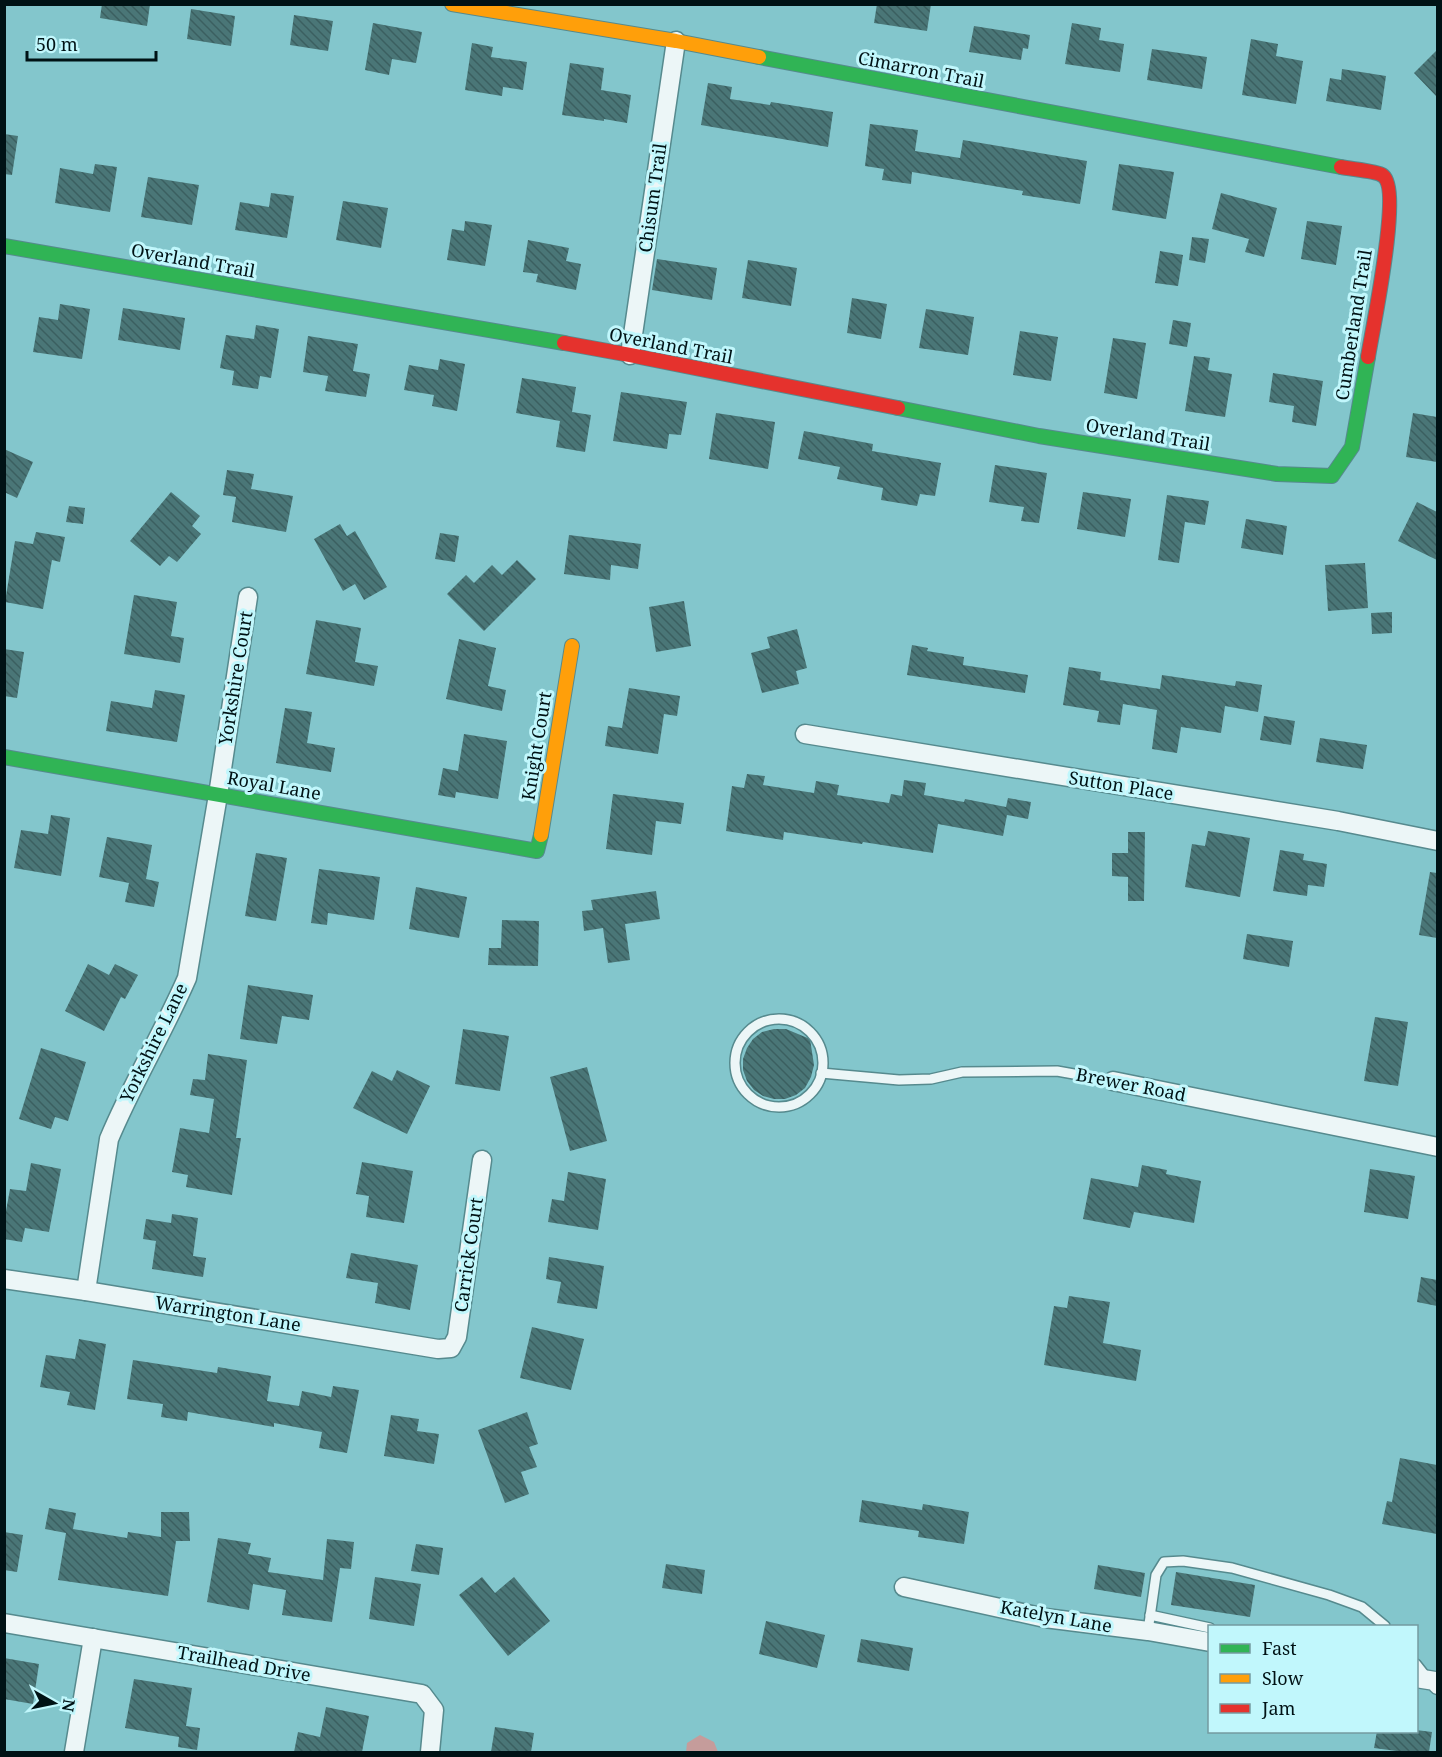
<svg xmlns="http://www.w3.org/2000/svg" width="1442" height="1757" viewBox="0 0 1442 1757" font-family="'Noto Serif',serif">
<style>
.water{fill:#c59c9b}
.building{fill:url(#building-back-hatch)}
.lines{fill:none;stroke-linecap:round;stroke-linejoin:round}
.lane-casing{stroke:#568a8e;stroke-width:12}
.street-casing{stroke:#568a8e;stroke-width:21}
.fast-casing{stroke:#568a8e;stroke-width:16}
.slow-casing{stroke:#568a8e;stroke-width:16}
.jam-casing{stroke:#568a8e;stroke-width:16}
.lane{stroke:#ecf6f7;stroke-width:9}
.street{stroke:#ecf6f7;stroke-width:18}
.fast{stroke:#30b455;stroke-width:14}
.slow{stroke:#ff9f0a;stroke-width:14}
.jam{stroke:#e5322d;stroke-width:14}
.labels{text-anchor:middle;stroke-width:6;stroke-linejoin:round;paint-order:stroke}
.street-label{font-size:18px;fill:#001215;stroke:#c1f7fc}
</style>
<defs>
<pattern id="building-back-hatch" width="6" height="6" patternUnits="userSpaceOnUse" patternTransform="scale(1.5)"><rect width="6" height="6" fill="#4a7677"/><path d="M-1 5l2 2M0 0l6 6M5-1l2 2" fill="none" stroke="#3b5f60"/></pattern>
</defs>
<rect width="100%" height="100%" fill="#83c6cc"/>
<polygon class="water" points="700,1735 714,1742 718,1752 686,1752 687,1743"/>
<g class="building">
<polygon points="102,4 150,4 147,26 100,18"/>
<polygon points="877,4 931,4 927,31 874,23"/>
<polygon points="191,9 235,16 231,46 187,39"/>
<polygon points="294,15 333,21 328,51 290,45"/>
<polygon points="373,23 422,32 416,63 392,59 389,75 365,70"/>
<polygon points="1072,23 1101,28 1099,40 1124,44 1120,72 1065,64"/>
<polygon points="974,26 1030,35 1028,49 1023,48 1021,60 969,52"/>
<polygon points="1251,39 1278,44 1276,56 1303,61 1296,104 1242,95"/>
<polygon points="472,43 493,47 491,57 527,62 523,90 503,87 502,96 465,90"/>
<polygon points="1152,49 1207,57 1202,89 1147,80"/>
<polygon points="1437,50 1437,97 1414,73"/>
<polygon points="570,63 604,68 601,90 631,95 627,123 604,119 604,121 562,115"/>
<polygon points="1342,69 1386,76 1381,110 1326,101 1330,78 1341,80"/>
<polygon points="708,83 732,87 730,99 770,105 771,102 833,112 828,147 701,125"/>
<polygon points="870,124 918,130 915,151 960,158 963,140 1087,161 1080,204 1022,195 1023,191 912,172 911,184 882,180 884,169 865,166"/>
<polygon points="4,134 18,136 12,175 4,174"/>
<polygon points="95,164 117,167 110,212 55,203 60,168 93,174"/>
<polygon points="1119,164 1174,172 1166,219 1112,210"/>
<polygon points="148,177 199,185 192,225 141,217"/>
<polygon points="271,193 294,196 287,238 235,230 240,202 269,207"/>
<polygon points="1221,193 1277,208 1264,257 1245,252 1249,239 1212,229"/>
<polygon points="343,201 388,208 381,248 336,240"/>
<polygon points="465,221 492,225 485,266 447,260 452,229 464,231"/>
<polygon points="1307,221 1342,226 1336,265 1301,259"/>
<polygon points="1192,237 1209,239 1205,263 1189,260"/>
<polygon points="528,240 569,248 566,261 581,264 576,290 536,282 538,274 523,272"/>
<polygon points="1160,251 1183,255 1178,286 1155,283"/>
<polygon points="657,259 717,268 712,300 652,290"/>
<polygon points="748,260 797,268 791,306 742,298"/>
<polygon points="852,298 887,304 881,339 847,333"/>
<polygon points="60,304 90,309 82,359 33,352 39,317 58,320"/>
<polygon points="123,308 185,318 180,350 118,340"/>
<polygon points="926,309 974,317 968,355 919,348"/>
<polygon points="1173,320 1191,323 1187,347 1169,344"/>
<polygon points="256,325 279,329 271,378 260,376 258,389 232,385 234,371 220,368 226,335 254,339"/>
<polygon points="1020,331 1058,337 1051,381 1013,375"/>
<polygon points="308,336 358,344 353,371 370,374 366,397 325,391 328,376 303,372"/>
<polygon points="1113,338 1146,343 1137,399 1104,393"/>
<polygon points="1194,356 1210,358 1208,370 1232,374 1225,417 1185,411"/>
<polygon points="440,359 465,364 457,411 432,406 434,395 404,390 409,365 438,370"/>
<polygon points="1273,373 1323,381 1316,426 1292,422 1294,406 1269,402"/>
<polygon points="522,378 576,387 572,412 591,415 585,452 556,447 560,421 516,413"/>
<polygon points="621,392 687,402 681,435 669,434 667,449 613,441"/>
<polygon points="716,413 775,422 768,469 709,459"/>
<polygon points="1413,413 1437,417 1437,462 1406,457"/>
<polygon points="804,431 873,444 872,451 941,463 935,496 920,494 917,506 881,500 883,488 837,479 840,467 798,459"/>
<polygon points="4,449 33,462 17,498 4,492"/>
<polygon points="995,465 1047,473 1039,523 1021,521 1024,507 989,502"/>
<polygon points="227,470 254,474 251,489 293,496 286,532 232,522 236,497 223,495"/>
<polygon points="171,492 200,516 192,526 201,534 177,562 169,556 160,566 130,541"/>
<polygon points="1083,492 1131,499 1125,537 1077,529"/>
<polygon points="1167,495 1209,501 1205,525 1185,522 1179,563 1158,560"/>
<polygon points="1417,502 1437,512 1437,560 1398,541"/>
<polygon points="69,506 85,508 83,524 66,522"/>
<polygon points="1246,519 1287,526 1283,555 1241,548"/>
<polygon points="340,524 347,536 355,531 387,587 364,600 355,584 343,591 314,539"/>
<polygon points="36,532 65,537 60,562 52,560 43,609 5,602 15,541 33,544"/>
<polygon points="440,533 459,536 455,562 435,559"/>
<polygon points="569,535 641,544 638,569 611,565 610,580 564,574"/>
<polygon points="517,560 536,579 484,631 447,594 466,575 474,583 492,565 502,575"/>
<polygon points="1365,563 1368,608 1328,611 1325,565"/>
<polygon points="134,595 177,602 171,636 184,638 180,663 124,654"/>
<polygon points="684,601 691,646 656,652 649,607"/>
<polygon points="1392,612 1392,633 1372,634 1371,613"/>
<polygon points="316,620 361,628 355,662 378,666 374,686 306,674"/>
<polygon points="797,629 807,668 796,671 799,684 762,693 751,653 770,648 767,637"/>
<polygon points="459,639 496,648 488,686 506,690 502,711 446,699"/>
<polygon points="912,645 928,648 927,651 964,657 963,665 1028,675 1025,693 907,675"/>
<polygon points="4,649 24,652 17,698 4,696"/>
<polygon points="1069,667 1101,672 1100,680 1160,689 1162,675 1235,686 1236,681 1262,685 1258,712 1225,706 1221,733 1181,727 1177,753 1152,749 1157,710 1123,704 1120,725 1097,722 1099,711 1063,705"/>
<polygon points="629,688 680,696 677,716 664,714 658,754 605,746 608,726 622,728"/>
<polygon points="155,690 185,695 177,742 106,731 111,701 152,708"/>
<polygon points="285,708 312,712 307,743 335,748 331,772 276,763"/>
<polygon points="1264,716 1295,721 1291,745 1260,740"/>
<polygon points="464,734 507,741 498,799 456,792 455,798 438,795 443,768 458,771"/>
<polygon points="1320,738 1367,745 1363,769 1316,762"/>
<polygon points="747,774 765,776 763,785 814,793 816,781 839,785 837,795 889,803 891,794 902,796 904,780 926,783 924,795 964,802 965,799 1006,807 1008,798 1031,802 1028,819 1007,815 1003,836 938,824 933,853 863,842 862,844 784,832 783,840 726,831 732,786 744,788"/>
<polygon points="613,794 684,803 681,824 656,821 652,855 606,849"/>
<polygon points="51,815 70,818 61,876 14,868 21,830 48,834"/>
<polygon points="1208,831 1250,838 1240,897 1185,887 1192,844 1205,846"/>
<polygon points="1128,832 1145,832 1144,901 1128,901 1128,877 1112,876 1112,853 1128,853"/>
<polygon points="107,837 152,845 146,879 159,882 154,907 125,902 129,883 99,877"/>
<polygon points="1280,850 1304,854 1303,860 1327,864 1324,887 1308,885 1307,896 1273,891"/>
<polygon points="256,853 287,858 276,921 245,916"/>
<polygon points="319,869 380,877 374,920 328,913 327,925 311,923"/>
<polygon points="1430,872 1437,873 1437,938 1419,935"/>
<polygon points="416,887 467,897 459,938 409,929"/>
<polygon points="656,891 660,919 625,924 630,960 608,963 603,928 584,931 582,911 593,910 591,900"/>
<polygon points="502,920 539,921 538,966 488,965 489,948 501,948"/>
<polygon points="1247,934 1293,941 1289,967 1243,959"/>
<polygon points="88,964 109,975 115,964 138,975 125,999 121,997 104,1031 65,1011"/>
<polygon points="248,985 313,995 309,1020 282,1016 277,1044 240,1039"/>
<polygon points="1375,1017 1408,1022 1398,1086 1364,1081"/>
<polygon points="463,1029 509,1036 500,1091 455,1084"/>
<polygon points="774,1029 786,1029 810,1039 814,1065 811,1077 805,1088 796,1095 785,1099 774,1099 763,1096 754,1090 747,1081 743,1070 743,1059 747,1048 753,1039 762,1032"/>
<polygon points="41,1048 86,1062 68,1121 55,1117 51,1129 19,1119"/>
<polygon points="208,1054 247,1060 236,1138 241,1138 232,1195 186,1187 188,1175 172,1172 180,1128 209,1133 214,1099 190,1095 193,1079 205,1080"/>
<polygon points="587,1067 607,1141 570,1151 550,1077"/>
<polygon points="397,1070 430,1086 407,1134 353,1108 372,1071 392,1081"/>
<polygon points="362,1162 413,1171 404,1223 366,1217 369,1196 356,1194"/>
<polygon points="31,1163 61,1169 49,1232 25,1228 22,1242 4,1239 4,1222 10,1189 26,1191"/>
<polygon points="1142,1165 1167,1170 1166,1174 1201,1181 1194,1223 1134,1212 1130,1228 1083,1219 1091,1178 1138,1187"/>
<polygon points="1370,1169 1415,1176 1408,1219 1364,1212"/>
<polygon points="568,1172 606,1179 598,1230 548,1222 552,1199 564,1201"/>
<polygon points="172,1214 198,1218 193,1256 206,1258 203,1277 152,1269 156,1241 143,1239 146,1219 171,1223"/>
<polygon points="351,1253 418,1265 410,1310 375,1303 378,1283 346,1278"/>
<polygon points="549,1257 604,1266 597,1309 557,1303 561,1282 546,1279"/>
<polygon points="1421,1277 1437,1280 1437,1306 1417,1302"/>
<polygon points="1069,1296 1110,1302 1103,1343 1141,1350 1136,1381 1044,1365 1054,1306 1067,1308"/>
<polygon points="532,1327 584,1339 571,1390 520,1378"/>
<polygon points="79,1339 106,1344 95,1410 67,1405 70,1392 40,1387 46,1355 75,1359"/>
<polygon points="133,1360 217,1373 218,1367 271,1376 267,1401 299,1406 302,1391 331,1397 333,1386 359,1390 347,1453 319,1448 322,1432 274,1423 274,1427 188,1412 187,1421 161,1417 163,1404 127,1399"/>
<polygon points="527,1412 538,1444 529,1447 537,1467 521,1472 529,1494 505,1503 478,1430"/>
<polygon points="391,1415 419,1419 417,1431 439,1434 434,1464 384,1456"/>
<polygon points="1400,1458 1437,1465 1437,1534 1382,1524 1387,1501 1392,1502"/>
<polygon points="862,1500 922,1510 923,1504 969,1512 964,1544 918,1537 919,1531 859,1522"/>
<polygon points="49,1508 76,1513 73,1529 127,1538 128,1532 161,1537 161,1512 189,1512 190,1541 176,1541 168,1596 58,1580 66,1533 45,1529"/>
<polygon points="4,1532 23,1535 17,1572 4,1570"/>
<polygon points="218,1538 251,1543 248,1554 271,1558 268,1572 323,1580 327,1539 354,1542 351,1569 340,1568 332,1622 282,1615 286,1590 253,1584 249,1610 207,1602"/>
<polygon points="416,1544 443,1548 439,1575 411,1571"/>
<polygon points="666,1564 705,1570 702,1594 662,1588"/>
<polygon points="1098,1565 1145,1573 1141,1597 1094,1589"/>
<polygon points="1176,1572 1255,1585 1250,1617 1171,1605"/>
<polygon points="375,1577 421,1584 414,1626 369,1619"/>
<polygon points="482,1577 495,1593 514,1577 550,1621 508,1656 459,1595"/>
<polygon points="766,1621 825,1635 817,1668 759,1654"/>
<polygon points="861,1639 913,1648 909,1671 857,1662"/>
<polygon points="4,1658 39,1664 33,1704 4,1699"/>
<polygon points="134,1679 192,1688 186,1726 200,1728 197,1750 178,1747 179,1737 125,1728"/>
<polygon points="326,1707 369,1716 362,1752 294,1752 298,1732 320,1737"/>
<polygon points="495,1727 534,1733 531,1752 491,1752"/>
<polygon points="1416,1730 1432,1732 1429,1752 1404,1752 1374,1748 1377,1731 1416,1731"/>
</g>
<g class="lines">
<defs>
<g id="lane">
<circle cx="779" cy="1063" r="44"/>
<polyline points="821,1073 899,1080 931,1079 962,1072 1057,1071 1113,1081"/>
<polyline points="1150,1615 1210,1628"/>
<polyline points="1148,1631 1156,1575 1164,1562 1183,1561 1232,1568 1329,1595 1362,1607 1385,1626"/>
<polyline points="1416,1664 1427,1678"/>
</g>
<g id="street">
<polyline points="630,355 676,41"/>
<polyline points="805,734 1338,821 1438,841"/>
<polyline points="1113,1081 1438,1147"/>
<polyline points="4,1279 86,1291 438,1349 451,1348 457,1337 482,1160"/>
<path d="M86 1291 109 1139C132 1084 163 1033 187 978L218 795 248 597"/>
<polyline points="904,1587 1045,1618 1148,1631 1210,1642"/>
<polyline points="4,1623 422,1694 434,1710 430,1752"/>
<polyline points="1416,1678 1435,1681 1438,1685"/>
<polyline points="74,1752 93,1638"/>
</g>
<g id="fast">
<polyline points="759,57 1341,167"/>
<polyline points="4,246 564,343"/>
<polyline points="898,408 1039,436 1277,474 1332,476 1352,447 1368,357"/>
<polyline points="4,757 537,851 541,835"/>
</g>
<g id="slow">
<polyline points="452,4 676,41 759,57"/>
<polyline points="541,835 572,646"/>
</g>
<g id="jam">
<path d="M1341 167C1349 169 1376 171 1382 175 1403 187 1372 331 1368 357"/>
<polyline points="564,343 630,355 898,408"/>
</g>
</defs>
<use href="#lane" class="lane-casing"/>
<use href="#street" class="street-casing"/>
<use href="#fast" class="fast-casing"/>
<use href="#slow" class="slow-casing"/>
<use href="#jam" class="jam-casing"/>
<use href="#lane" class="lane"/>
<use href="#street" class="street"/>
<use href="#fast" class="fast"/>
<use href="#slow" class="slow"/>
<use href="#jam" class="jam"/>
</g>
<g class="labels">
<g class="street-label">
<text transform="translate(921 70) rotate(11)" y="6">Cimarron Trail</text>
<text transform="translate(653 198) rotate(-82)" y="6">Chisum Trail</text>
<text transform="translate(193 261) rotate(10)" y="6">Overland Trail</text>
<text transform="translate(1354 325) rotate(-81)" y="6">Cumberland Trail</text>
<text transform="translate(671 346) rotate(11)" y="6">Overland Trail</text>
<text transform="translate(1148 435) rotate(9)" y="6">Overland Trail</text>
<text transform="translate(236 678) rotate(-81)" y="6">Yorkshire Court</text>
<text transform="translate(537 746) rotate(-81)" y="6">Knight Court</text>
<text transform="translate(274 786) rotate(10)" y="6">Royal Lane</text>
<text transform="translate(1121 786) rotate(9)" y="6">Sutton Place</text>
<text transform="translate(154 1043) rotate(-64)" y="6">Yorkshire Lane</text>
<text transform="translate(1131 1085) rotate(11)" y="6">Brewer Road</text>
<text transform="translate(469 1255) rotate(-82)" y="6">Carrick Court</text>
<text transform="translate(228 1314) rotate(9)" y="6">Warrington Lane</text>
<text transform="translate(1056 1617) rotate(10)" y="6">Katelyn Lane</text>
<text transform="translate(244 1664) rotate(10)" y="6">Trailhead Drive</text>
</g>
</g>
<rect width="1442" height="1757" fill="none" stroke="#001215" stroke-width="12"/>
<rect x="1208" y="1625" width="210" height="108" fill="#c1f7fc" stroke="#749ba0" stroke-width="1.5"/>
<rect x="1220" y="1644" width="30" height="9" fill="#30b455" stroke="#749ba0" stroke-width="1.5"/>
<text x="1262" y="1655" font-size="18" fill="#001215">Fast</text>
<rect x="1220" y="1674" width="30" height="9" fill="#ff9f0a" stroke="#749ba0" stroke-width="1.5"/>
<text x="1262" y="1685" font-size="18" fill="#001215">Slow</text>
<rect x="1220" y="1704" width="30" height="9" fill="#e5322d" stroke="#749ba0" stroke-width="1.5"/>
<text x="1262" y="1715" font-size="18" fill="#001215">Jam</text>
<g transform="translate(54 1703) rotate(99)" stroke="#c1f7fc" stroke-width="4.5" paint-order="stroke">
<path d="M0-4.5L10 22L0 15L-10 22Z" fill="#001215"/>
<text y="-9" font-size="16" font-weight="bold" text-anchor="middle" fill="#001215">N</text>
</g>
<path d="M27 51v9h129v-9" fill="none" stroke="#001215" stroke-width="3"/>
<text x="36" y="51" font-size="18" fill="#001215" stroke="#c1f7fc" stroke-width="4.5" paint-order="stroke">50 m</text>
</svg>
